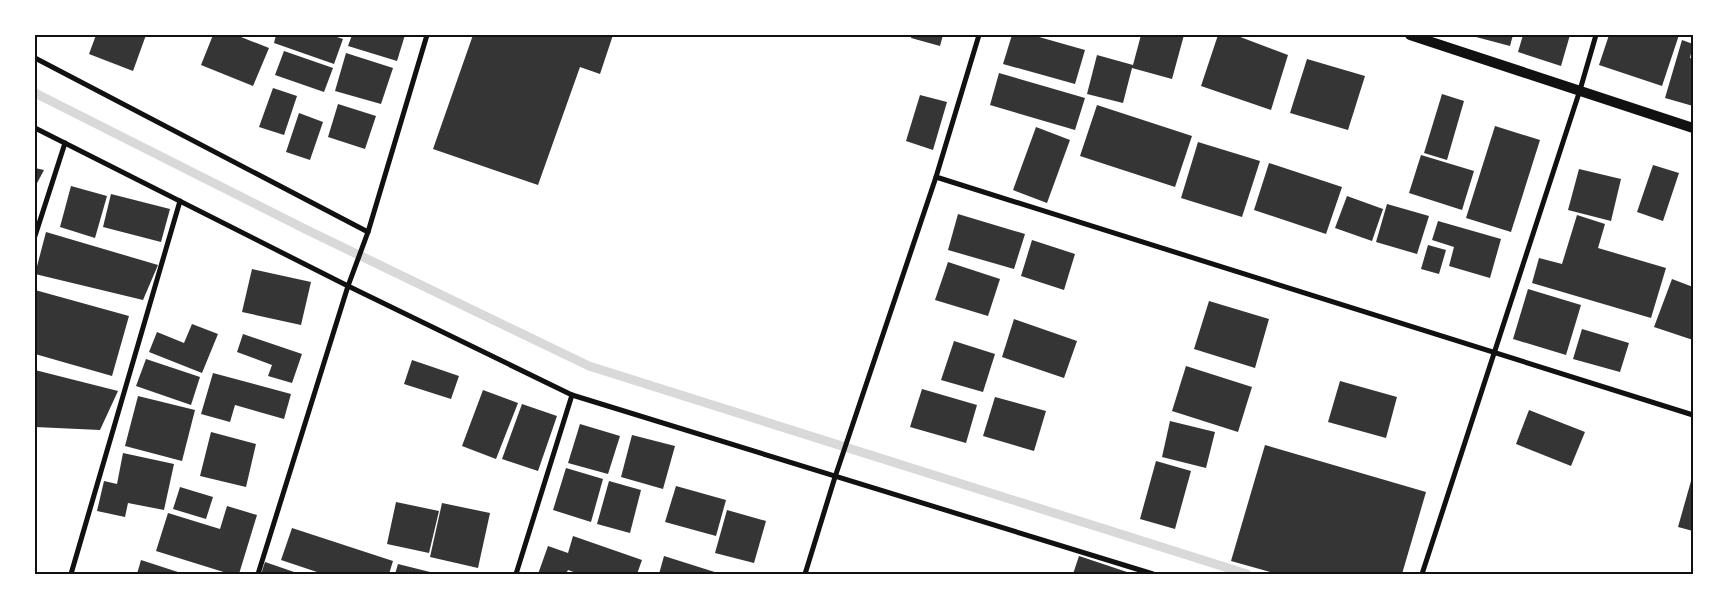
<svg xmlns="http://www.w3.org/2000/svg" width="1728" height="609" viewBox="0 0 1728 609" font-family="'DM Sans',sans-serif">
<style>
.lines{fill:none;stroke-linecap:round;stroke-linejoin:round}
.stream{stroke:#d9d9d9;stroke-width:9}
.building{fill:#353535}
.minor{stroke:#111;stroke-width:5}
.secondary{stroke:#111;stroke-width:10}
.neatline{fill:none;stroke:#111;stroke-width:2}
</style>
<rect width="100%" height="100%" fill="#fff"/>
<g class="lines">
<polyline class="stream" points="35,93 307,230 589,366 1247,574"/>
</g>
<g class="building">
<polygon points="96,35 146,35 133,71 89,54"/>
<polygon points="213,35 236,35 269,48 253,86 201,65"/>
<polygon points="276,35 331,35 343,39 334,64 274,43"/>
<polygon points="352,35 405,35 397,61 348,46"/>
<polygon points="473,35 613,35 600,74 580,67 538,185 433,149"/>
<polygon points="912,35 943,35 940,46 911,38"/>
<polygon points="1012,35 1032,35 1085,50 1075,84 1003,64"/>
<polygon points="1141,35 1184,35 1172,79 1132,68 1123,103 1087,94 1097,55 1133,65"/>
<polygon points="1218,35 1235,35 1288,55 1271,110 1201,86"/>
<polygon points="1476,35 1513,35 1510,46 1476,37"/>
<polygon points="1523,35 1570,35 1561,66 1518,52"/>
<polygon points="1609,35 1679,35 1662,86 1599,65"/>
<polygon points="1682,40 1693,44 1690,58 1693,59 1693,106 1665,98"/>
<polygon points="284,51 333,68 324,92 275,75"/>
<polygon points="346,53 393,68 381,104 335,91"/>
<polygon points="1307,59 1365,76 1348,130 1290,113"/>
<polygon points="999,73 1085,98 1075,130 990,105"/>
<polygon points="273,88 297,96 284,135 259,127"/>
<polygon points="1442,94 1464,101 1447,160 1424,153"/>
<polygon points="920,95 947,102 933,150 906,141"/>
<polygon points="338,104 376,116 365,149 328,137"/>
<polygon points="1097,105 1192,136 1175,187 1080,156"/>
<polygon points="299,113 323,122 310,160 286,152"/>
<polygon points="1495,126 1540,140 1511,232 1466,218"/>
<polygon points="1036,127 1070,140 1047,203 1013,190"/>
<polygon points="1198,142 1260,161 1242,217 1181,198"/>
<polygon points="1421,155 1474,171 1462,210 1409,193"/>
<polygon points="1269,163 1342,187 1326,234 1254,210"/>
<polygon points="1653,165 1679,173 1663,221 1637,212"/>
<polygon points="35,168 44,170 35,187"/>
<polygon points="1579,169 1621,179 1611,221 1568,210"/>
<polygon points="71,186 107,196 95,238 60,227"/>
<polygon points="111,194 170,209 161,242 103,227"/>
<polygon points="1347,196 1383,209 1372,241 1335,228"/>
<polygon points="1387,204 1429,216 1417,254 1376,242"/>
<polygon points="958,214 1025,234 1014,269 948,250"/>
<polygon points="1577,215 1605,224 1598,248 1666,268 1651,318 1532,283 1539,258 1562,264"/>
<polygon points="1438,221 1501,239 1490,278 1449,266 1454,247 1432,240"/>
<polygon points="46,232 158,265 143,300 35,274"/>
<polygon points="1032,240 1075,254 1064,290 1021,276"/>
<polygon points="1428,245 1446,250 1439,274 1421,269"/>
<polygon points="948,262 1000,279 988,316 935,300"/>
<polygon points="252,269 311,282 301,325 242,312"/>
<polygon points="1672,279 1693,287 1693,340 1654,327"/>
<polygon points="1528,289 1581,305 1566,355 1513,339"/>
<polygon points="35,290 129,316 112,376 35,354"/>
<polygon points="1209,301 1269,319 1255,368 1194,349"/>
<polygon points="1014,319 1077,341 1064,378 1002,357"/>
<polygon points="192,324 218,334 202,373 149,352 157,332 184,343"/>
<polygon points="1582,329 1629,343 1620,372 1573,359"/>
<polygon points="243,334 302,354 292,383 268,376 272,365 237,352"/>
<polygon points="954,341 995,354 983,392 941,380"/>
<polygon points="146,359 200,377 191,405 136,386"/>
<polygon points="412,360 459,376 451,399 404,384"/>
<polygon points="1186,366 1252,387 1238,432 1172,411"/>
<polygon points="35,370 118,391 100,430 35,427"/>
<polygon points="213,373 291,394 284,419 235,405 230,422 201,414"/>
<polygon points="1340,381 1397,397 1386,438 1328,422"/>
<polygon points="922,389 977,405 966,443 910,427"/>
<polygon points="483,390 518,403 496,459 462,446"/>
<polygon points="138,396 195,410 182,461 125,446"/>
<polygon points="995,397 1046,411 1034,451 983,436"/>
<polygon points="522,404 557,416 538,471 502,459"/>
<polygon points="1529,410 1585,432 1571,466 1516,444"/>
<polygon points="1170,421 1215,432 1206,468 1162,457"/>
<polygon points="580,424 620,436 608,474 568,463"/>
<polygon points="211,432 256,444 246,487 200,476"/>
<polygon points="632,435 675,446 663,489 621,477"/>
<polygon points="1265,445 1426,492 1402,574 1277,574 1231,561"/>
<polygon points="123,453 174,464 164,510 128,503 125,517 97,511 104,481 117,484"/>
<polygon points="1156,461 1191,471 1175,529 1140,519"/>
<polygon points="566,468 603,479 591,522 553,510"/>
<polygon points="1693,474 1693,531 1678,527"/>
<polygon points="609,481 641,490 630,533 597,524"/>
<polygon points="676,486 726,500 716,536 665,522"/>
<polygon points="180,487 213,497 206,519 173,509"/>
<polygon points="396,502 439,511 429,553 387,544"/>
<polygon points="442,503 490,513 478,568 430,557"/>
<polygon points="227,506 257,515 239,574 230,574 156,551 168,513 220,529"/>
<polygon points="727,510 766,521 754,563 715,553"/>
<polygon points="292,528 393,561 389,574 323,574 281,560"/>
<polygon points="573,536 642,560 637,574 579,574 568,570 566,574 538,574 548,546 568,553"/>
<polygon points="664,556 721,574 659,574"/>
<polygon points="1079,556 1133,574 1073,574"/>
<polygon points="141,560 184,574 137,574"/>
<polygon points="265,562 300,574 261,574"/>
<polygon points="398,564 434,573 433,574 395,574"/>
</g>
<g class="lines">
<g class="minor">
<polyline points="35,58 368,232"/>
<polyline points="35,128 348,286 572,395 1153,574"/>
<polyline points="936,177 1693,415"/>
<polyline points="35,236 65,143"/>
<polyline points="71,574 180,201"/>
<polyline points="258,574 348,286 368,232 427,35"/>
<polyline points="516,574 572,395"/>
<polyline points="805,574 835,477 936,177 979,35"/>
<polyline points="1422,574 1580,90 1596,35"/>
</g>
<polyline class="secondary" points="1410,35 1693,128"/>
</g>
<rect width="1728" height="609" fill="none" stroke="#ffffff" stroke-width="72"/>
<rect x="36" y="36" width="1656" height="537" class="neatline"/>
</svg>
